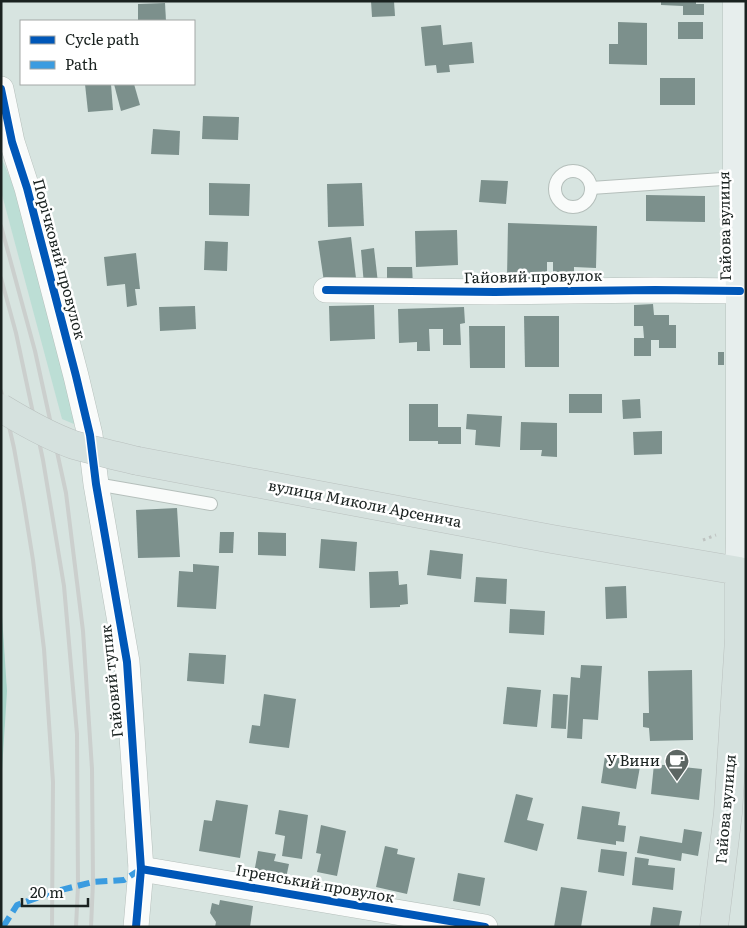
<svg xmlns="http://www.w3.org/2000/svg" width="747" height="928" viewBox="0 0 747 928" font-family="Literata,serif">
<style>
.green{fill:#bcded5}
.forest{fill:#a5d2c7}
.building{fill:#7c908c}
.lines{fill:none;stroke-linecap:round;stroke-linejoin:round}
.lane-casing{stroke:#b5bfbb;stroke-width:14}
.street-casing{stroke:#b5bfbb;stroke-width:26}
.secondary-casing{stroke:#b5bfbb;stroke-width:29}
.primary-casing{stroke:#bac1bf;stroke-width:29}
.path{stroke:#bec3c1;stroke-width:3;stroke-dasharray:2.5 4;stroke-linecap:butt}
.lane{stroke:#f9fbfa;stroke-width:12}
.street{stroke:#f9fbfa;stroke-width:25}
.secondary{stroke:#e7eeed;stroke-width:28}
.primary{stroke:#d5e1de;stroke-width:28}
.rail{stroke:#cbcfcd;stroke-width:4}
.primary-bridge-casing{stroke:#bac1bf;stroke-width:29;stroke-linecap:butt}
.primary-bridge{stroke:#d5e1de;stroke-width:28}
.quiet{stroke:#3b9ce0;stroke-width:6;stroke-dasharray:12 6;stroke-linecap:butt}
.cycleway-casing{stroke:#fff;stroke-width:11}
.cycleway{stroke:#0057b8;stroke-width:8}
.labels{text-anchor:middle;stroke-width:5;stroke-linejoin:round;paint-order:stroke}
.street-label{font-size:15px;fill:#1a2220;stroke:#fff}
.poi-label{font-size:15px;fill:#1a2220;stroke:#fff;text-anchor:end}
</style>
<rect width="100%" height="100%" fill="#d7e4e0"/>
<polygon class="green" points="1,157 15,189 81,427 62,419 1,191"/>
<polygon class="forest" points="1,601 7,691 1,786"/>
<g class="building">
<polygon points="371,1 394,1 395,16 372,17"/>
<polygon points="661,1 696,1 696,4 704,4 704,15 683,15 683,6 661,5"/>
<polygon points="165,3 166,21 138,21 138,4"/>
<polygon points="618,22 647,23 647,65 609,64 609,44 618,44"/>
<rect x="678" y="22" width="25" height="17"/>
<polygon points="441,25 443,45 472,42 474,63 449,65 450,72 437,73 436,65 425,66 421,27"/>
<rect x="660" y="78" width="35" height="27"/>
<polygon points="85,84 111,84 113,110 88,112"/>
<polygon points="114,84 134,84 140,105 121,111"/>
<polygon points="203,116 239,117 238,140 202,139"/>
<polygon points="153,129 180,131 179,155 151,154"/>
<polygon points="481,180 508,181 506,204 479,202"/>
<polygon points="209,183 250,184 249,216 209,215"/>
<polygon points="362,183 364,226 328,227 327,184"/>
<polygon points="646,195 705,196 705,222 646,221"/>
<polygon points="508,223 597,226 596,268 574,267 574,275 553,274 553,262 547,262 547,281 507,278"/>
<polygon points="457,230 458,265 416,267 415,231"/>
<polygon points="351,237 356,278 324,282 318,241"/>
<polygon points="205,241 228,242 227,271 204,270"/>
<polygon points="374,248 378,283 364,285 361,250"/>
<polygon points="136,253 140,289 135,289 137,305 127,307 125,284 107,286 104,257"/>
<polygon points="387,267 412,267 413,284 387,285"/>
<polygon points="653,304 654,315 669,315 669,325 676,325 676,348 659,348 659,340 651,340 651,356 634,356 634,338 644,338 643,326 634,326 634,305"/>
<polygon points="374,305 375,339 330,341 329,306"/>
<polygon points="195,306 196,329 160,331 159,307"/>
<polygon points="464,307 465,323 460,324 461,345 443,345 443,329 429,329 430,351 417,351 417,342 399,343 398,309"/>
<polygon points="524,316 559,316 559,367 525,367"/>
<polygon points="469,326 505,326 505,368 470,368"/>
<rect x="718" y="352" width="6" height="13"/>
<rect x="569" y="394" width="33" height="19"/>
<polygon points="640,399 641,418 623,419 622,400"/>
<polygon points="409,404 438,404 438,427 461,427 461,444 438,444 438,441 409,441"/>
<polygon points="467,414 502,416 500,447 475,445 476,430 466,429"/>
<polygon points="521,422 557,423 557,457 541,456 542,450 520,450"/>
<polygon points="662,431 662,454 634,455 633,432"/>
<polygon points="177,508 180,557 138,558 136,510"/>
<polygon points="220,532 234,532 233,553 219,553"/>
<polygon points="258,532 286,533 286,556 258,555"/>
<polygon points="321,539 357,542 355,571 319,568"/>
<polygon points="430,550 463,554 461,579 427,575"/>
<polygon points="193,564 219,566 216,609 177,607 179,571 193,572"/>
<polygon points="398,571 399,585 407,584 408,604 400,605 400,607 370,608 369,572"/>
<polygon points="476,577 507,579 506,604 474,602"/>
<polygon points="626,586 627,618 606,619 605,587"/>
<polygon points="510,609 545,611 544,635 509,633"/>
<polygon points="189,653 226,655 224,684 187,681"/>
<polygon points="581,665 602,666 598,720 583,719 582,739 567,738 571,677 580,678"/>
<polygon points="692,670 693,740 650,741 649,728 643,727 643,713 649,713 648,671"/>
<polygon points="507,687 541,690 537,727 503,724"/>
<polygon points="264,694 296,699 289,748 249,743 252,725 260,726"/>
<polygon points="553,694 568,695 566,729 551,728"/>
<polygon points="605,756 641,761 636,789 601,783"/>
<polygon points="654,764 702,769 699,800 651,794"/>
<polygon points="516,794 533,798 527,820 544,824 537,851 504,842"/>
<polygon points="216,800 248,805 240,858 199,851 204,820 212,821"/>
<polygon points="582,806 620,812 618,825 626,826 624,842 616,841 616,845 577,839"/>
<polygon points="279,810 308,815 302,859 282,856 285,836 275,834"/>
<polygon points="321,825 346,831 337,876 317,872 321,854 316,853"/>
<polygon points="684,829 702,832 698,856 682,853 681,861 637,853 640,836 682,843"/>
<polygon points="385,846 398,849 397,854 415,858 407,894 376,887"/>
<polygon points="601,849 627,852 624,876 598,872"/>
<polygon points="258,851 276,854 274,861 289,864 286,878 254,873"/>
<polygon points="635,857 649,859 648,865 675,868 673,890 632,885"/>
<polygon points="458,873 485,878 480,906 453,901"/>
<polygon points="561,887 587,891 581,927 554,927"/>
<polygon points="220,900 253,906 250,927 215,927 216,922 210,913 212,903 219,905"/>
<polygon points="653,907 682,911 679,927 650,927"/>
</g>
<g class="lines">
<defs>
<g id="lane">
<circle cx="573" cy="189" r="18"/>
<polyline points="591,188 737,178"/>
<polyline points="96,484 211,504"/>
</g>
<g id="street">
<polyline points="1,89 12,142 27,188 76,376 90,435 96,484 127,662 141,869 136,927"/>
<polyline points="326,290 495,292 655,290 740,291"/>
<polyline points="141,869 485,927"/>
</g>
<polyline id="secondary" points="737,1 737,178 740,291 740,537 739,571"/>
<polyline id="primary" points="138,461 552,539 739,571 739,639 728,813 714,927"/>
</defs>
<use href="#lane" class="lane-casing"/>
<use href="#street" class="street-casing"/>
<use href="#secondary" class="secondary-casing"/>
<use href="#primary" class="primary-casing"/>
<polyline class="path" points="703,540 716,535"/>
<use href="#lane" class="lane"/>
<use href="#street" class="street"/>
<use href="#secondary" class="secondary"/>
<use href="#primary" class="primary"/>
<g class="rail">
<polyline points="1,226 35,351 66,493 83,631 92,769 93,882 91,927"/>
<polyline points="1,278 16,333 43,460 64,586 77,734 78,886 76,927"/>
<polyline points="1,391 14,448 24,504 33,560 44,649 53,782 52,927"/>
</g>
<defs>
<path id="primary-bridge" d="M1 408C24 422 48 436 74 445 95 451 117 456 138 461"/>
</defs>
<use href="#primary-bridge" class="primary-bridge-casing"/>
<use href="#primary-bridge" class="primary-bridge"/>
<polyline class="quiet" points="3,927 17,905 53,892 93,882 124,880 141,869"/>
<defs>
<g id="cycleway">
<polyline points="1,89 12,142 27,188 76,376 90,435 96,484 127,662 141,869 136,927"/>
<polyline points="326,290 495,292 655,290 740,291"/>
<polyline points="141,869 485,927"/>
</g>
</defs>
<use href="#cycleway" class="cycleway-casing"/>
<use href="#cycleway" class="cycleway"/>
</g>
<defs>
<symbol id="cafe-pin" viewBox="-11 -11 22 30"><path d="M0 17L-7.5 6A9.5 9.5 0 1 1 7.5 6Z" fill="#5c6663" stroke="#fff"/><path d="M-5.5-4.5H6V0H3Q3 3.5 0 3.5H-2.5Q-5.5 3.5-5.5 0ZM3-3.2v2h1.7v-2ZM-6 4.5H4V6H-6Z" fill="#fff"/></symbol>
</defs>
<g fill-rule="evenodd">
<use href="#cafe-pin" x="663" y="747" width="28" height="38"/>
</g>
<g class="labels">
<g class="street-label">
<text transform="translate(725 226) rotate(-91)" y="5">Гайова вулиця</text>
<text transform="translate(59 259) rotate(75)" y="5">Порічковий провулок</text>
<text transform="translate(533 277) rotate(-1)" y="5">Гайовий провулок</text>
<text transform="translate(365 504) rotate(11)" y="5">вулиця Миколи Арсенича</text>
<text transform="translate(112 681) rotate(-96)" y="5">Гайовий тупик</text>
<text transform="translate(726 809) rotate(-85)" y="5">Гайова вулиця</text>
<text transform="translate(315 884) rotate(10)" y="5">Ігренський провулок</text>
</g>
<g class="poi-label">
<text x="660" y="766">У Вини</text>
</g>
</g>
<rect width="747" height="928" fill="none" stroke="#1a2220" stroke-width="5"/>
<rect x="20" y="20" width="175" height="65" fill="#ffffff" stroke="#a3a7a6"/>
<rect x="30" y="36" width="25" height="8" fill="#0057b8" stroke="#a3a7a6"/>
<text x="65" y="45" font-size="15" fill="#1a2220">Cycle path</text>
<rect x="30" y="61" width="25" height="8" fill="#3b9ce0" stroke="#a3a7a6"/>
<text x="65" y="70" font-size="15" fill="#1a2220">Path</text>
<path d="M22 898v8h66v-8" fill="none" stroke="#1a2220" stroke-width="2.5"/>
<text x="30" y="898" font-size="15" fill="#1a2220" stroke="#ffffff" stroke-width="4" paint-order="stroke">20 m</text>
</svg>
